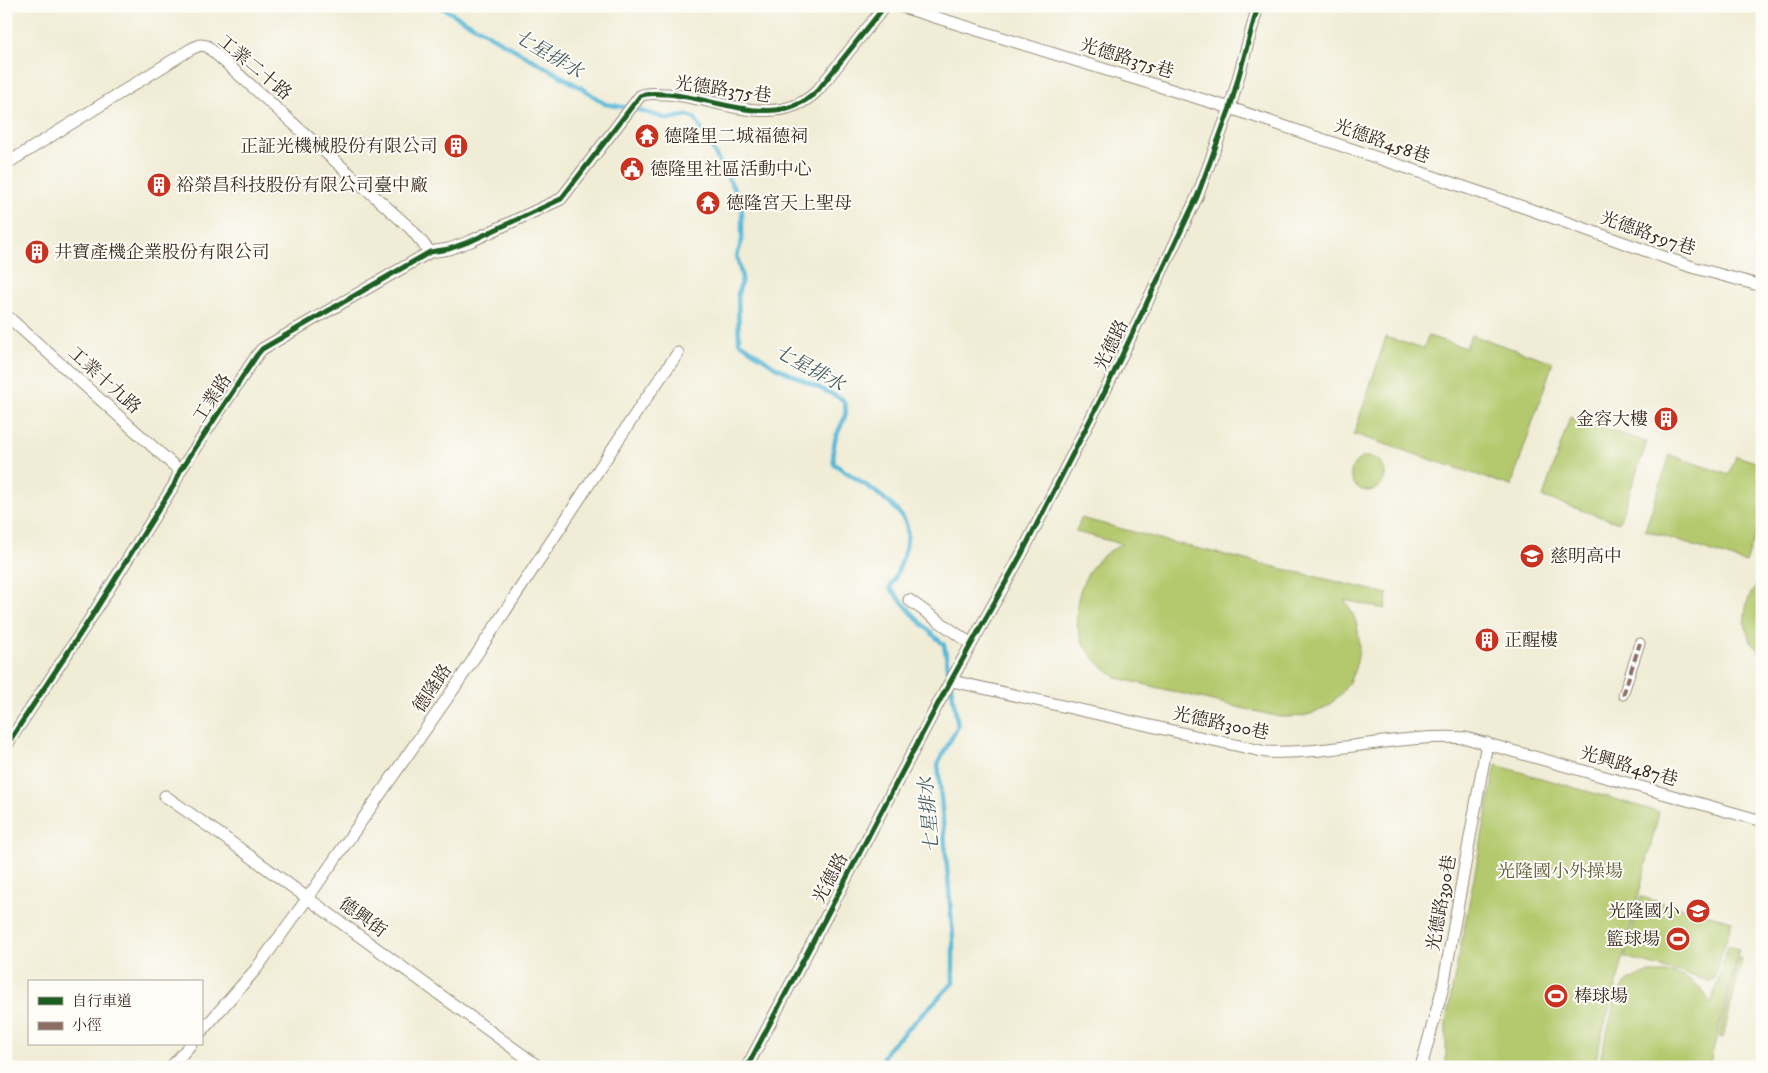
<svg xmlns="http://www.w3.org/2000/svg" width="1768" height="1073" viewBox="0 0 1768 1073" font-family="'IM FELL DW Pica','Noto Serif TC',serif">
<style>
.green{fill:#b4c96d;stroke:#787a46}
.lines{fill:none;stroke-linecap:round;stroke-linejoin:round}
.stream{stroke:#59b8d7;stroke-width:4.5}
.pedestrian-casing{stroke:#968b7a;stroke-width:11}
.minor-casing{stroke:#968b7a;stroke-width:13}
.pedestrian{stroke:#fff;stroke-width:9}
.minor{stroke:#fff;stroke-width:11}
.quiet{stroke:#8d6e63;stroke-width:4;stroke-dasharray:8 4;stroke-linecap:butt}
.cycleway-casing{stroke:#fdfcf7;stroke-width:8}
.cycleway{stroke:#1b5e20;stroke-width:5}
.labels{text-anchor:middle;stroke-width:4;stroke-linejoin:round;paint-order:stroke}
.street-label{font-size:18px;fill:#3b2a1e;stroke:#fdfcf7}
.poi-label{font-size:18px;fill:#3b2a1e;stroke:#fdfcf7;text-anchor:start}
.park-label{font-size:18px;fill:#5f5a36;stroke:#fdfcf7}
.water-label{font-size:19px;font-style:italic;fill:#465c5f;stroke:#fdfcf7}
</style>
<rect width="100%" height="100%" fill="#fdfcf7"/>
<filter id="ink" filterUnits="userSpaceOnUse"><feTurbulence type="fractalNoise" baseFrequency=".02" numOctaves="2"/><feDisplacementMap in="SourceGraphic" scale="10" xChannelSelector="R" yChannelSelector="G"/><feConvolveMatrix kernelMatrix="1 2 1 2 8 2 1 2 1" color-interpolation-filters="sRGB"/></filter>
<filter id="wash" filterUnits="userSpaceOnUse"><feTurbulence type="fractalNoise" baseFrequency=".0096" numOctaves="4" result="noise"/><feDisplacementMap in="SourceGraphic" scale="20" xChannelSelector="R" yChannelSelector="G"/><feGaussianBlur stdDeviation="1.12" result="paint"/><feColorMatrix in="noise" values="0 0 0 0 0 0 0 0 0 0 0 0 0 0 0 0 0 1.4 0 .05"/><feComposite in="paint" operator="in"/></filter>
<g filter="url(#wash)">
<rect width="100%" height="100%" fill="#f0ecd5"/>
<g class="green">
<polygon points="1471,335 1553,362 1511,486 1354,434 1386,337 1423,349 1428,336 1466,348"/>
<polygon points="1570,417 1647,442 1619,523 1543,497"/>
<polygon points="1670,455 1729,475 1736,456 1762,464 1762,515 1746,563 1645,530"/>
<circle cx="1368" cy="474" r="17"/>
<path d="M1081 518 1171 542 1388 594 1385 609 1344 600C1371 633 1360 686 1324 708 1310 717 1295 717 1279 717L1118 678C1104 669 1094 660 1085 646 1068 619 1078 576 1103 556 1108 551 1116 548 1122 544L1076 532Z"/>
<path d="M1762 579V655C1759 651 1754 647 1752 643 1739 622 1745 595 1762 579Z"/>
<polygon points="1496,765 1659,812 1616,987 1604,1027 1594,1067 1446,1067 1446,1021"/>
<polygon points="1641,897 1732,921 1713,982 1625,957"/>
<polygon points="1728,945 1739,949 1709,1067 1598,1067 1617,993 1629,980 1648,973 1672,973 1688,979 1702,989 1711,1004"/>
<polygon points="1738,958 1742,959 1723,1038 1719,1037"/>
</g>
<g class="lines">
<g class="stream">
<path d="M439 6 585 90 605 104 635 109 668 119 688 115 695 118 742 203V240L737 256 742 278 738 294 739 342 774 366 842 399C852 414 839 425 835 440 833 449 833 456 834 464 853 477 898 503 906 524 912 542 898 572 890 588L918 620 944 645 950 678"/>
<polyline points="878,1067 887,1050 953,983 953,937 938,763 958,726 951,685"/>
</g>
</g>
</g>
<g filter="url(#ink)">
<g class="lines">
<defs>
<polyline id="pedestrian" points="1623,695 1640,643"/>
<g id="minor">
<polyline points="899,6 1230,108 1523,207 1692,267 1762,286"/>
<polyline points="6,164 191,49 200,45 207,46 411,229 430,252"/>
<polyline points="6,315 180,471"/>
<polyline points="909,600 971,644"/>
<path d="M952 681 1266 752C1333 755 1399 733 1466 738L1762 821"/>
<path d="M6 746 90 619 174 485 180 471 257 355 262 349 430 252 449 249 471 241 561 199 640 96C649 92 656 94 666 94 715 97 778 132 818 90L885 6"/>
<polyline points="165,796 228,840 539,1067"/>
<polyline points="201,1032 256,969 307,899 455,687 642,404 678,353"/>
<polyline points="171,1067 191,1044"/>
<polyline points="747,1067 939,702 1021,555 1106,389 1197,197 1230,108 1258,6"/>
<polyline points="1421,1067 1443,987 1487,743"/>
</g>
</defs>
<use href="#pedestrian" class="pedestrian-casing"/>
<use href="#minor" class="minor-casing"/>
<use href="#pedestrian" class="pedestrian"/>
<use href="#minor" class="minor"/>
<polyline class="quiet" points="1623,695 1640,643"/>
<defs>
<g id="cycleway">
<path d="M6 746 90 619 174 485 180 471 257 355 262 349 430 252 449 249 471 241 561 199 640 96C649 92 656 94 666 94 715 97 778 132 818 90L885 6"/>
<polyline points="747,1067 939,702 1021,555 1106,389 1197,197 1230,108 1258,6"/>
</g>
</defs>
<use href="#cycleway" class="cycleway-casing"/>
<use href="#cycleway" class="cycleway"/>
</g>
</g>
<defs>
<symbol id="temple-disc" viewBox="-11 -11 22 22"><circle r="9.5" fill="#c8321e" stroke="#fdfcf7"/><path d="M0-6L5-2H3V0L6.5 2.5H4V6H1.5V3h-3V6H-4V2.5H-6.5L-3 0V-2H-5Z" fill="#fff"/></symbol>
<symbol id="building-disc" viewBox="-11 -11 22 22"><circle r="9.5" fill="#c8321e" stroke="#fdfcf7"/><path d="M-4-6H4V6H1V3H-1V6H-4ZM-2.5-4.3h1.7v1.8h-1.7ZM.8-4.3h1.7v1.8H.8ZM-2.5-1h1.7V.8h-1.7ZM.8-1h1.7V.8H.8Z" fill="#fff"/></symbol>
<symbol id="civic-disc" viewBox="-11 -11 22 22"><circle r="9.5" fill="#c8321e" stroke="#fdfcf7"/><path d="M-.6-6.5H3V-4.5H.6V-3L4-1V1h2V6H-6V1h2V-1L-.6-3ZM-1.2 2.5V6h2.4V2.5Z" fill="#fff"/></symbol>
<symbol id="school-disc" viewBox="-11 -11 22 22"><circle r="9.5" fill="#c8321e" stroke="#fdfcf7"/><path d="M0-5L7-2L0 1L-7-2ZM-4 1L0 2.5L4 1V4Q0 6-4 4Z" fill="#fff"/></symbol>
<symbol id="stadium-disc" viewBox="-11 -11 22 22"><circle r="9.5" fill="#c8321e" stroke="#fdfcf7"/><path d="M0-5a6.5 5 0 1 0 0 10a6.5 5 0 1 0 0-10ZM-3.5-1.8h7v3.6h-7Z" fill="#fff"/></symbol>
</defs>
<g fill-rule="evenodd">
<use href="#temple-disc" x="633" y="122" width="28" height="28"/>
<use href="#building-disc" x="442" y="132" width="28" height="28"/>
<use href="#civic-disc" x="618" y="155" width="28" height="28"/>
<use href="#building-disc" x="145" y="171" width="28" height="28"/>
<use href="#temple-disc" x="694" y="189" width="28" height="28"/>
<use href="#building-disc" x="23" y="238" width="28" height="28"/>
<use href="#building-disc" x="1652" y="405" width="28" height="28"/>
<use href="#school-disc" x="1518" y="542" width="28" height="28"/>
<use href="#building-disc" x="1473" y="626" width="28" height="28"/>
<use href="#school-disc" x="1684" y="897" width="28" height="28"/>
<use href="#stadium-disc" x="1664" y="925" width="28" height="28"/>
<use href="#stadium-disc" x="1542" y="982" width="28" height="28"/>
</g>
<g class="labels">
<g class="street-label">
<text transform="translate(1127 58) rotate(17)" y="6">光德路375巷</text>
<text transform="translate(255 67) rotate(40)" y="6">工業二十路</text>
<text transform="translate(723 89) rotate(8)" y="6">光德路375巷</text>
<text transform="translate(1382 141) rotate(19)" y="6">光德路458巷</text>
<text transform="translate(1648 233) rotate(19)" y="6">光德路597巷</text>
<text transform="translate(1111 345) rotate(-64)" y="6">光德路</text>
<text transform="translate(105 380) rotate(42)" y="6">工業十九路</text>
<text transform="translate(212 398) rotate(-57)" y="6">工業路</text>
<text transform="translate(432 688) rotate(-56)" y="6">德隆路</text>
<text transform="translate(1221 723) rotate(12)" y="6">光德路300巷</text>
<text transform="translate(1629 766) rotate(16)" y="6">光興路487巷</text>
<text transform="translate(830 878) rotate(-62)" y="6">光德路</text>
<text transform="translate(1441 903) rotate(-80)" y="6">光德路390巷</text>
<text transform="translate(363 917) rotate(36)" y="6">德興街</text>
</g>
<g class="poi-label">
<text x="664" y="142">德隆里二城福德祠</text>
<text x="438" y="152" text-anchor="end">正証光機械股份有限公司</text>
<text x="650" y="175">德隆里社區活動中心</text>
<text x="176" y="191">裕榮昌科技股份有限公司臺中廠</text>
<text x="726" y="209">德隆宮天上聖母</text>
<text x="54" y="258">井寶產機企業股份有限公司</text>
<text x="1648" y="425" text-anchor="end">金容大樓</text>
<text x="1550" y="562">慈明高中</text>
<text x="1504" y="646">正醒樓</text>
<text x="1680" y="917" text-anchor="end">光隆國小</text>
<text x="1660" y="945" text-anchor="end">籃球場</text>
<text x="1574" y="1002">棒球場</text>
</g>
<g class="park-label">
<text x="1560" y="877">光隆國小外操場</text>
</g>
<g class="water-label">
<text transform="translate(549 53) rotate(31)" y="7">七星排水</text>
<text transform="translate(810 367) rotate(29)" y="7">七星排水</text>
<text transform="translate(928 815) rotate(-95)" y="7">七星排水</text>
</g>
</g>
<rect width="1768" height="1073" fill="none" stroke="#fdfcf7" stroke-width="25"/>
<rect x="28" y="980" width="175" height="65" fill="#fdfcf7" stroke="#afa8a0"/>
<rect x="38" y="997" width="25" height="8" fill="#1b5e20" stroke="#afa8a0"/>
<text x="72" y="1006" font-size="15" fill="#3b2a1e">自行車道</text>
<rect x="38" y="1022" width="25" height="8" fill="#8d6e63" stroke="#afa8a0"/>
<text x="72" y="1030" font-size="15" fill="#3b2a1e">小徑</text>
</svg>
